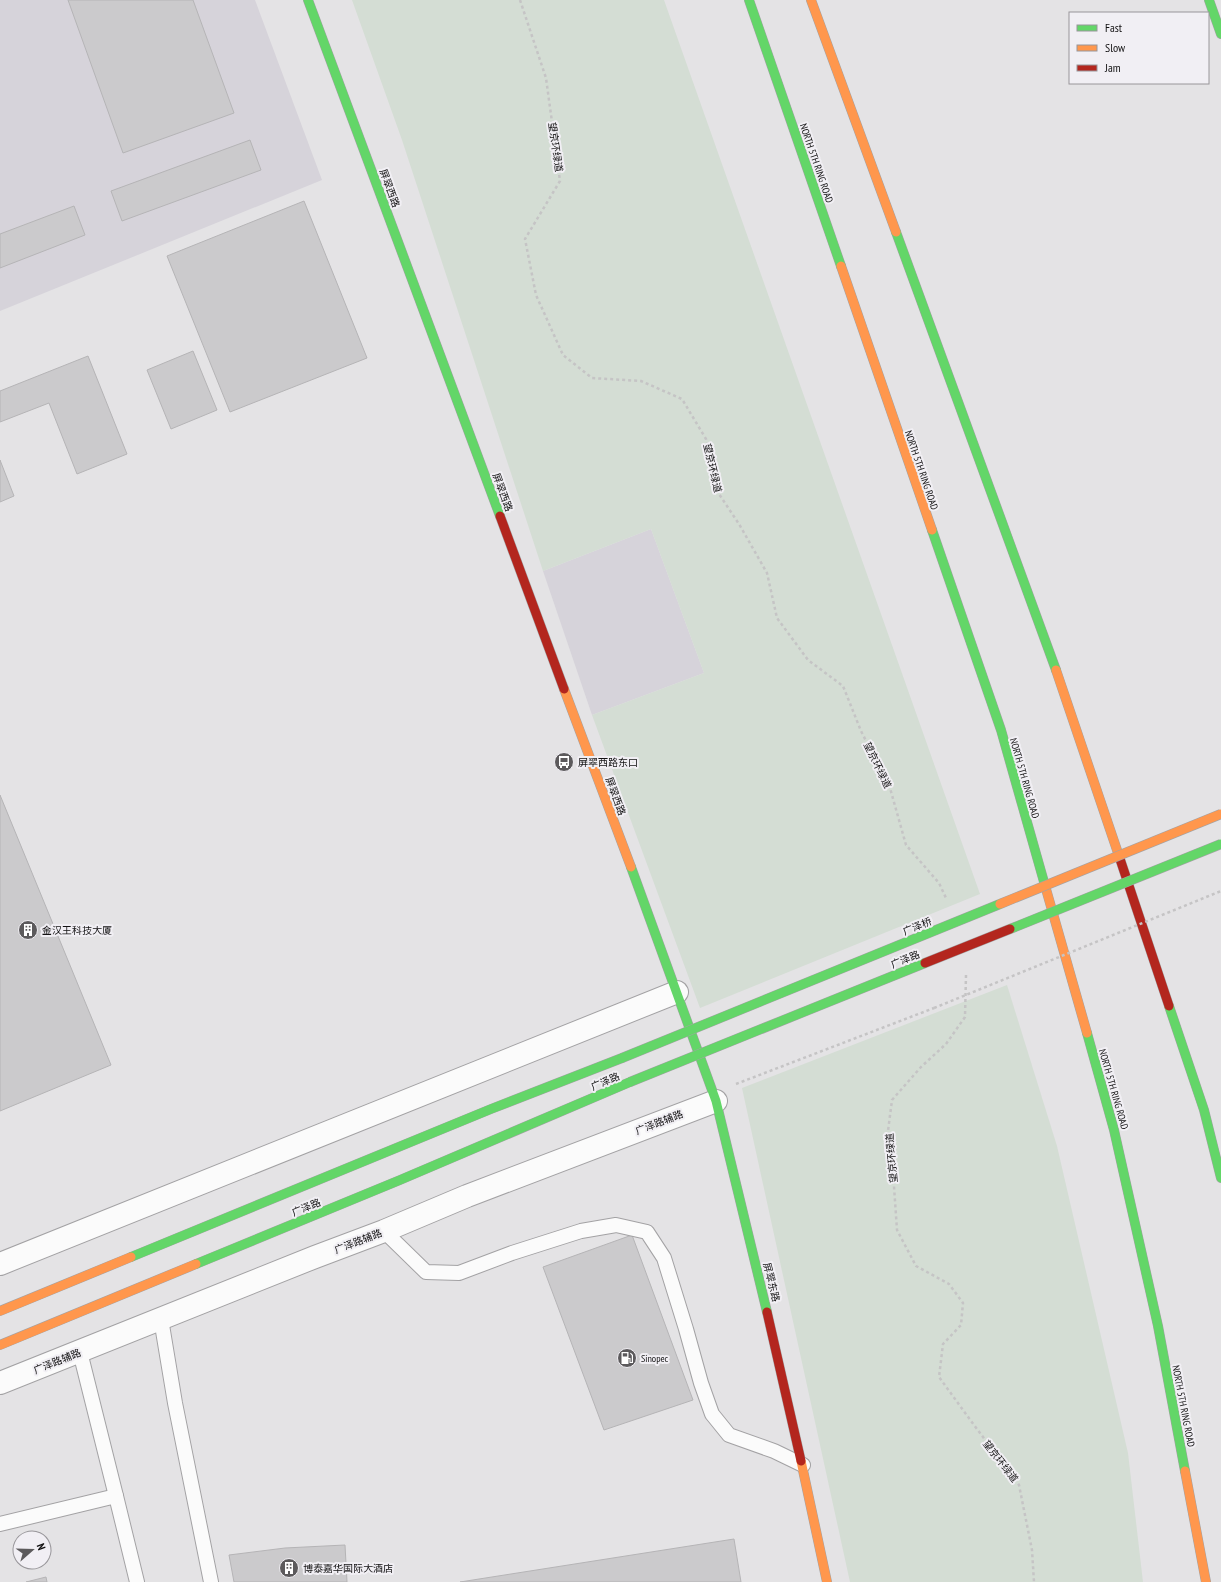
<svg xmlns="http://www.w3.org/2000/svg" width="1221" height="1582" viewBox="0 0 1221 1582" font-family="'PT Sans Narrow','Noto Sans SC',sans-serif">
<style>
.built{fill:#d6d3da}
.green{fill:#d4ddd4}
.building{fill:#cbcacc;stroke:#b5b4b6}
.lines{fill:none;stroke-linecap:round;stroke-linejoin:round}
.lane-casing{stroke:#a3a2a4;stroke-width:16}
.street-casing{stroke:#a3a2a4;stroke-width:24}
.fast-casing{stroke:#a3a2a4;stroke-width:10}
.slow-casing{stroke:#a3a2a4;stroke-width:10}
.jam-casing{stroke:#a3a2a4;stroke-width:10}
.path{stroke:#c5c4c5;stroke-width:2.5;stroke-dasharray:3 3;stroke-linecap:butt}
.lane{stroke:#fbfbfb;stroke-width:14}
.street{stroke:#fbfbfb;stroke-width:22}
.fast{stroke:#63d668;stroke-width:9}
.slow{stroke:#ff974d;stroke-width:9}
.jam{stroke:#b3261e;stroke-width:9}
.fast-bridge-casing{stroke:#a3a2a4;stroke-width:10;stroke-linecap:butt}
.slow-bridge-casing{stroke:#a3a2a4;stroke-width:10;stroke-linecap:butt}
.jam-bridge-casing{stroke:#a3a2a4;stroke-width:10;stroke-linecap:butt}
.path-bridge{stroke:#c5c4c5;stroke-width:2.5;stroke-dasharray:3 3;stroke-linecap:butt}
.fast-bridge{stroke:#63d668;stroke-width:9}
.slow-bridge{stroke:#ff974d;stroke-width:9}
.jam-bridge{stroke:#b3261e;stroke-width:9}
.labels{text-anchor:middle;stroke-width:4;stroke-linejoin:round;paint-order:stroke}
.street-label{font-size:10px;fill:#121112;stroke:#f1eff4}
.poi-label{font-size:10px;fill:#121112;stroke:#f1eff4;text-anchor:start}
</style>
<rect width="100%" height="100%" fill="#e4e3e5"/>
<g class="built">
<polygon points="0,0 255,0 322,180 0,311"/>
<polygon points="651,529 704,673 592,715 543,571"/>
</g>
<g class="green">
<polygon points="352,0 664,0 980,894 700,1008 592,715 704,673 651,529 543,571 402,140"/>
<polygon points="1007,985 1057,1146 1128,1453 1143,1582 850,1582 742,1088"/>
</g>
<g class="building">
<polygon points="68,0 193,0 234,113 123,153"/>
<polygon points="250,140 261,170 122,221 111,191"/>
<polygon points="304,201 367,358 230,412 167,256"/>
<polygon points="74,206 85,235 0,268 0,234"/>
<polygon points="193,351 217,410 171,429 147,370"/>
<polygon points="88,356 127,454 77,474 49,403 0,422 0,391"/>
<polygon points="0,460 14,496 0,502"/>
<polygon points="0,795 111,1065 0,1111"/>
<polygon points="632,1235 693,1400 604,1430 543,1267"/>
<polygon points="734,1539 741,1582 460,1582"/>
<polygon points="345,1545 347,1582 234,1582 229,1555 285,1548"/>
<polygon points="46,1577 47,1582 26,1582"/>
</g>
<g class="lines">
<defs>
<g id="lane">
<polyline points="384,1231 426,1272 459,1273 512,1253 581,1231 616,1225 647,1232 664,1258 686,1329 701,1383 712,1414 729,1435 774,1451 803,1465"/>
<polyline points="161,1319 175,1403 211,1582"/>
<polyline points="80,1352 116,1496 137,1582"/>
<polyline points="0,1524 116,1496"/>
</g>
<g id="street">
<polyline points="0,1264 677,992"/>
<polyline points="0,1383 315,1257 384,1231 467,1196 716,1101"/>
</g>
<g id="fast">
<polyline points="308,0 500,516"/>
<polyline points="749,0 841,266"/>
<polyline points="1209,0 1221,34"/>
<polyline points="896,232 1056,670"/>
<polyline points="932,530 1001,730 1046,889"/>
<polyline points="631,867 716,1101 767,1312"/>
<polyline points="1169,1006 1204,1110 1221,1178"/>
<polyline points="1087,1033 1114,1130 1158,1326 1185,1471"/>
<polyline points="131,1257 491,1109 622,1058"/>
<polyline points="196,1264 400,1180 630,1082"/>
</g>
<g id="slow">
<polyline points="811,0 896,232"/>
<polyline points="841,266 932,530"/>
<polyline points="1056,670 1119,856"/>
<polyline points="564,689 631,867"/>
<polyline points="1046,889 1087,1033"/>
<polyline points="0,1311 131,1257"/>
<polyline points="0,1345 196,1264"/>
<polyline points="801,1461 827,1582"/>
<polyline points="1185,1471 1206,1582"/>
</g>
<g id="jam">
<polyline points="500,516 564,689"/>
<polyline points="1119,856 1169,1006"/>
<polyline points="767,1312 801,1461"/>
</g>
</defs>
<use href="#lane" class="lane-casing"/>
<use href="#street" class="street-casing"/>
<use href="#fast" class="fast-casing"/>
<use href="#slow" class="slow-casing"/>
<use href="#jam" class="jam-casing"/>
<g class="path">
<polyline points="520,0 546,78 560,181 525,239 536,295 563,355 592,378 641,381 682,399 706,439 719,494 739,524 767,573 777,618 808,660 843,686 861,731 890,788 906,845 939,883 946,898"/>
<polyline points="966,975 965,1017 946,1044 921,1067 892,1100 888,1131 893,1172 897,1230 916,1266 949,1284 963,1303 961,1325 943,1344 939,1377 971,1421 1019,1485 1032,1550 1034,1582"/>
<polyline points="736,1084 934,1008"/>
</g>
<use href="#lane" class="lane"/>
<use href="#street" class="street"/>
<use href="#fast" class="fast"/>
<use href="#slow" class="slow"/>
<use href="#jam" class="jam"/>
<defs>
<g id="fast-bridge">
<polyline points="1010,929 1221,844"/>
<polyline points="622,1058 1000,904"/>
<polyline points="630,1082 925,963"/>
</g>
<polyline id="slow-bridge" points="1000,904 1221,814"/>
<polyline id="jam-bridge" points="925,963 1010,929"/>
</defs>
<use href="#fast-bridge" class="fast-bridge-casing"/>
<use href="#slow-bridge" class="slow-bridge-casing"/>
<use href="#jam-bridge" class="jam-bridge-casing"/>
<polyline class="path-bridge" points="934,1008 1221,891"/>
<use href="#fast-bridge" class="fast-bridge"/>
<use href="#slow-bridge" class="slow-bridge"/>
<use href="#jam-bridge" class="jam-bridge"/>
</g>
<defs>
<symbol id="bus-disc" viewBox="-11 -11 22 22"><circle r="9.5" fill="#5c5a5c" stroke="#f1eff4"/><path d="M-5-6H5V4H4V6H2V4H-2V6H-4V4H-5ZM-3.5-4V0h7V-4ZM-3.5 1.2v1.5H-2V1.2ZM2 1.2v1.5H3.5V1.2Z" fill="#fff"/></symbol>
<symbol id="building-disc" viewBox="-11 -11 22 22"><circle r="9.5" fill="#5c5a5c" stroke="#f1eff4"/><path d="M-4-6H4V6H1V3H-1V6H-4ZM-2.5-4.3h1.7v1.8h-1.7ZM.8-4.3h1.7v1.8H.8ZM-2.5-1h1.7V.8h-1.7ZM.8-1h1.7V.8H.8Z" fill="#fff"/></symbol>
<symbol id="fuel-disc" viewBox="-11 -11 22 22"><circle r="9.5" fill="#5c5a5c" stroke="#f1eff4"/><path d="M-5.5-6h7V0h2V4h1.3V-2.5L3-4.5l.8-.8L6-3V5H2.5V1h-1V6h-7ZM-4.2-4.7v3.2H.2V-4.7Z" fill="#fff"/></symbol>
</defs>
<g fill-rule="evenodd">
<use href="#bus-disc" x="553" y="751" width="22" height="22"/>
<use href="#building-disc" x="17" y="919" width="22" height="22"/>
<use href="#fuel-disc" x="616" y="1347" width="22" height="22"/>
<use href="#building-disc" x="278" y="1557" width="22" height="22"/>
</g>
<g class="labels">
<g class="street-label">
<text transform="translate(556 147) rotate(82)" y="4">望京环绿道</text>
<text transform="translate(817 163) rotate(71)" y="4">NORTH 5TH RING ROAD</text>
<text transform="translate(390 188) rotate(70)" y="4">屏翠西路</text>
<text transform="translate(713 468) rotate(77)" y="4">望京环绿道</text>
<text transform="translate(922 470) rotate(71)" y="4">NORTH 5TH RING ROAD</text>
<text transform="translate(503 492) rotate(70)" y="4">屏翠西路</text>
<text transform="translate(878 765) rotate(64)" y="4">望京环绿道</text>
<text transform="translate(1025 778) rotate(74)" y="4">NORTH 5TH RING ROAD</text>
<text transform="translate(616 796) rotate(70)" y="4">屏翠西路</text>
<text transform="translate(917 926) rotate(-22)" y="4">广泽桥</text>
<text transform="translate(905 959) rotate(-22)" y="4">广泽路</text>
<text transform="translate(605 1081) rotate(-23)" y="4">广泽路</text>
<text transform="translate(1114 1089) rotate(74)" y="4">NORTH 5TH RING ROAD</text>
<text transform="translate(659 1122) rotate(-21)" y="4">广泽路辅路</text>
<text transform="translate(891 1158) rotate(-95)" y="4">望京环绿道</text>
<text transform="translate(306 1207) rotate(-22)" y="4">广泽路</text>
<text transform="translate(358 1241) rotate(-21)" y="4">广泽路辅路</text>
<text transform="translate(772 1282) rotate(76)" y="4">屏翠东路</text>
<text transform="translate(57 1361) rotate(-22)" y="4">广泽路辅路</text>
<text transform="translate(1184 1406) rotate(79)" y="4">NORTH 5TH RING ROAD</text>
<text transform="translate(1001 1461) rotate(52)" y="4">望京环绿道</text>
</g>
<g class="poi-label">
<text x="578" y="766">屏翠西路东口</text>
<text x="42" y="934">金汉王科技大厦</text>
<text x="641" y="1362">Sinopec</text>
<text x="303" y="1572">博泰嘉华国际大酒店</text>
</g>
</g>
<rect x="1069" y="12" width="140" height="72" fill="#f1eff4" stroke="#98969a"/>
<rect x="1077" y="25" width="20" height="6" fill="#63d668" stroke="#98969a"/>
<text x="1105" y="32" font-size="12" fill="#121112">Fast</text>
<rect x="1077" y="45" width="20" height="6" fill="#ff974d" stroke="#98969a"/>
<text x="1105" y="52" font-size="12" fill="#121112">Slow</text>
<rect x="1077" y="65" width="20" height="6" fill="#b3261e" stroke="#98969a"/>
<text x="1105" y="72" font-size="12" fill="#121112">Jam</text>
<g transform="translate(32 1550) rotate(70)"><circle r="19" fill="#f1eff4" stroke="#98969a"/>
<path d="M0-3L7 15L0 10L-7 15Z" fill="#5c5a5c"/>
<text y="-6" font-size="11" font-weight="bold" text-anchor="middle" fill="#121112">N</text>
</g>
</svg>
